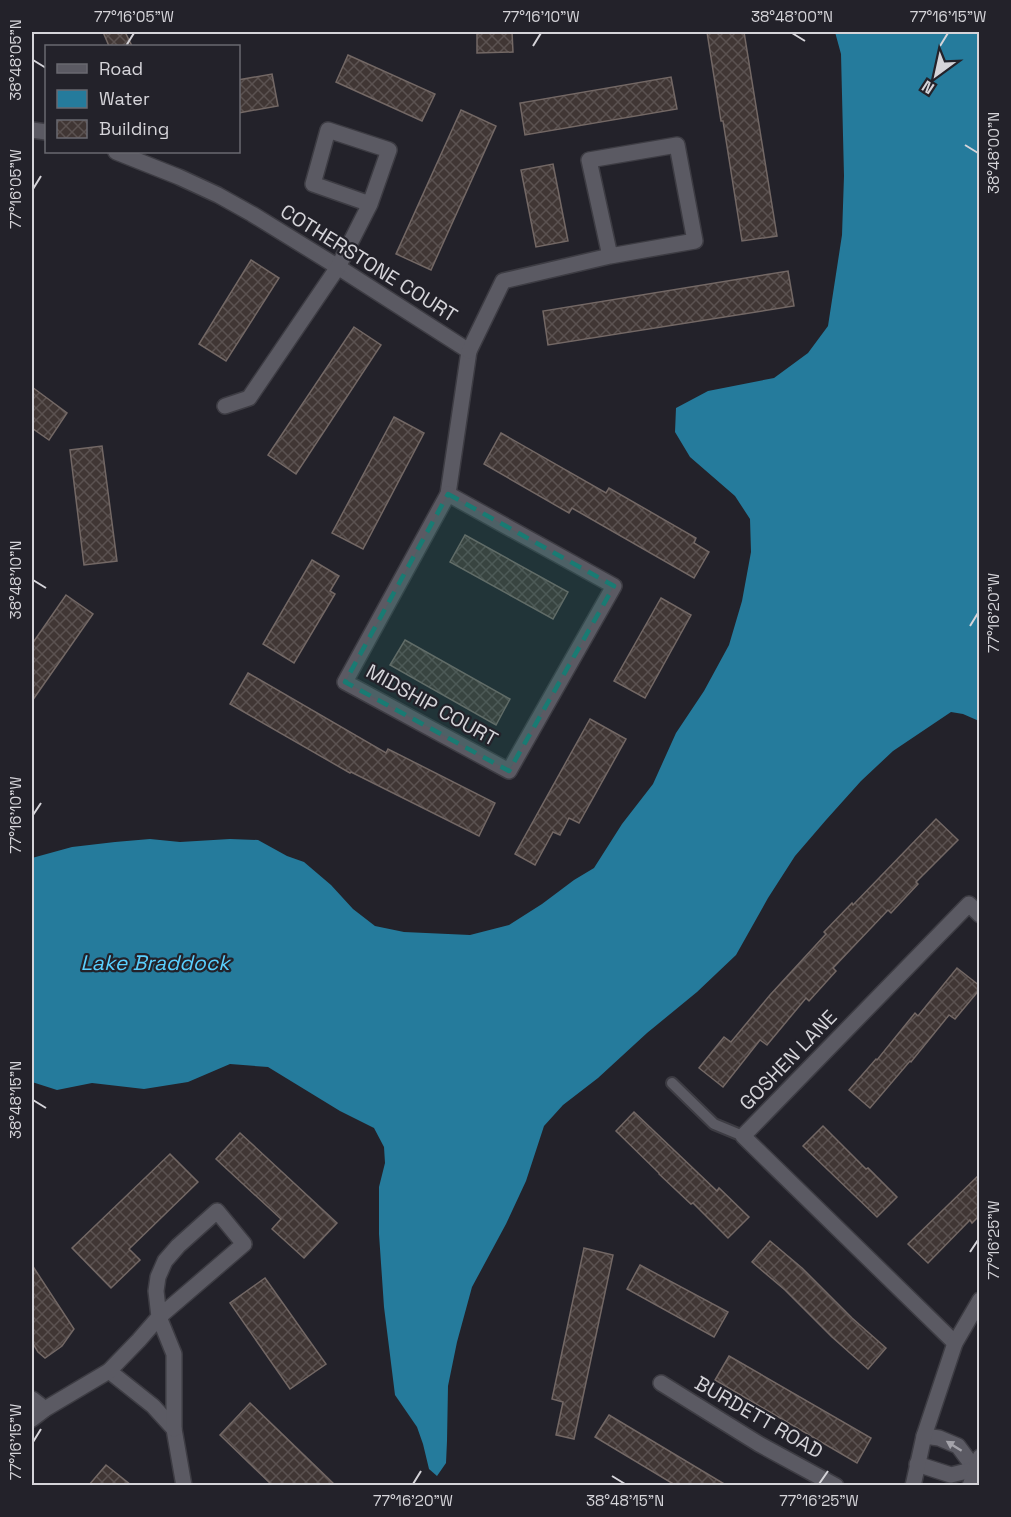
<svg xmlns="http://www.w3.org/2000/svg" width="1011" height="1517" viewBox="0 0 1011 1517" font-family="'Space Grotesk',sans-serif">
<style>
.water{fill:#257b9c}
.building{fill:url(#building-cross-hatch);stroke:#736865;stroke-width:1.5}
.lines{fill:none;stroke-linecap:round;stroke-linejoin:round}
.service-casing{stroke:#3d3c43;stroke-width:14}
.minor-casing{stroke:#3d3c43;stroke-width:18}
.tertiary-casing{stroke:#3d3c43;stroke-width:18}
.service{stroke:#5b5a63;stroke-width:10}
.minor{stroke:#5b5a63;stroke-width:15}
.tertiary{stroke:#5b5a63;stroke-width:15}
.oneway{fill:#a4a3aa}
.marked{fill:#197b73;fill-opacity:0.2;stroke:#197b73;stroke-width:4.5;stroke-dasharray:12 8;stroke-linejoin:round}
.ticks{fill:none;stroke:#d5d4d9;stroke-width:2}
.labels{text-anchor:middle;stroke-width:4.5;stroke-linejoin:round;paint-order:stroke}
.street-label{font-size:20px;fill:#d5d4d9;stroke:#23222a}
.water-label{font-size:21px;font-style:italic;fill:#5acffe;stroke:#23222a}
.neatline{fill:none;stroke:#d5d4d9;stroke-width:2}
.ticks-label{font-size:15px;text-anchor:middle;fill:#d5d4d9}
</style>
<defs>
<pattern id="building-cross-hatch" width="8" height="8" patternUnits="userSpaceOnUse" patternTransform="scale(1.5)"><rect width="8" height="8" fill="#403634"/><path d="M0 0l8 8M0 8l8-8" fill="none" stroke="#5b5251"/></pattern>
</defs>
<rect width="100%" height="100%" fill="#23222a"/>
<polygon class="water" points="835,32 979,32 979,721 963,714 951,712 893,751 861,781 826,820 795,856 768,898 736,955 697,992 647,1033 598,1078 563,1105 544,1126 526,1181 506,1224 472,1287 457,1342 448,1386 447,1441 446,1463 437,1476 429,1469 423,1444 417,1427 395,1395 384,1307 379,1234 379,1187 385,1163 384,1147 374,1128 340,1111 268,1067 230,1064 188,1082 144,1089 92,1083 57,1090 32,1082 32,858 72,847 115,842 150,839 180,842 230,839 258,840 287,856 304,862 331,885 353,909 375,926 404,932 470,935 509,925 542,904 574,880 594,868 622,824 653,784 676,733 704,691 729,645 742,601 751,552 750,519 735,496 690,457 675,432 676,408 708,391 774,378 808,353 828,326 842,235 844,176 841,54"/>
<g class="building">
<polygon points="103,32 125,32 132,46 109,46"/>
<polygon points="477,32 512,32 513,52 477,53"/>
<polygon points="707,32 744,32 777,236 742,241 723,121 721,121"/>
<polygon points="348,55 435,94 422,121 336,82"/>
<polygon points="272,74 278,106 238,113 238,80"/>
<polygon points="671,77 677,109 525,135 520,103"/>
<polygon points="461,110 496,126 431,270 396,254"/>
<polygon points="553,164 568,241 536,247 521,170"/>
<polygon points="251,260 279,278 226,361 199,344"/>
<polygon points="788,271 794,306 548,345 543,311"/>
<polygon points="354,327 381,345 296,474 268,455"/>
<polygon points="32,387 67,413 49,440 32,428"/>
<polygon points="394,417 424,433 363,549 332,533"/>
<polygon points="501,433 606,493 609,488 696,538 694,543 709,552 694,578 572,508 569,513 484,464"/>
<polygon points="102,446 117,561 84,565 70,450"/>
<polygon points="465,535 568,592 553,619 450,562"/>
<polygon points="312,560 339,576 330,591 335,594 294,663 263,644"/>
<polygon points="66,595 93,614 32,701 32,644"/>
<polygon points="661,598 691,615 645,698 614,681"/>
<polygon points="405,640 510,699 496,725 390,665"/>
<polygon points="248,673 386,753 388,749 495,803 479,836 351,772 350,773 230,704"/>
<polygon points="590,719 626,739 579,823 569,818 560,835 553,832 535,865 515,854"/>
<polygon points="936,819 958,840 916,882 918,884 891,913 888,910 833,968 836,971 809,1001 806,998 767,1045 760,1040 723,1087 699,1068 724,1037 731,1042 770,995 826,934 824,932 852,903 853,905"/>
<polygon points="957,968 980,986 980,989 955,1019 949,1015 911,1062 910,1061 870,1108 849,1090 876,1059 877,1060 915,1013 918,1016"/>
<polygon points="634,1112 717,1191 719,1188 749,1217 728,1238 693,1203 691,1204 659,1174 659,1173 616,1131"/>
<polygon points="823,1126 866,1169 868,1168 897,1197 877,1217 803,1146"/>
<polygon points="240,1133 337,1223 304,1258 272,1229 281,1219 216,1159"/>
<polygon points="170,1154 198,1182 129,1249 140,1260 111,1288 72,1248"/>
<polygon points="980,1174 980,1215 972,1223 970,1220 928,1263 908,1244"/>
<polygon points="770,1241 802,1268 852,1318 886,1348 868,1369 832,1337 785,1290 752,1262"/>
<polygon points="584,1248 613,1255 574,1439 556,1435 563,1402 552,1399"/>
<polygon points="32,1265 74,1329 62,1346 45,1358 38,1352 32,1342"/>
<polygon points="640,1265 728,1312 714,1337 627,1289"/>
<polygon points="265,1278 326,1364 290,1389 230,1303"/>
<polygon points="729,1356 871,1438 857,1463 715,1380"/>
<polygon points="250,1403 335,1485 272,1485 220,1435"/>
<polygon points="609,1415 726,1485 675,1485 595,1437"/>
<polygon points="106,1465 131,1485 89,1485"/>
</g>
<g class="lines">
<defs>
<polyline id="service" points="672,1083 714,1124 743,1136"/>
<g id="minor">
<polyline points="32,130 46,132"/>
<polyline points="116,152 179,177 218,195 252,214 338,267 469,351 448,494"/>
<polyline points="469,351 503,281 610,256 695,241 677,145 589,160 610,256"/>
<polyline points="225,406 249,398 338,267 370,204 389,150 328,130 313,184 370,204"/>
<polygon points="448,494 614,586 509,771 345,682"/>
<polyline points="955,1343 743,1136 969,904 980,915"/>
<polyline points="109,1371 153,1406 174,1429 184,1486"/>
<polyline points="661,1383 759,1444 836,1486"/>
<polyline points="32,1399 45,1409"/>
<polyline points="32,1419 45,1409 109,1371 139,1340 159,1317 244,1244 217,1211 178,1246 165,1261 158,1277 156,1291 159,1317 174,1354 174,1429"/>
<polyline points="924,1436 939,1438 958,1446 975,1469"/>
<polyline points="917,1464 951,1475 975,1469 980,1470"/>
<polyline points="913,1486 924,1436 955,1343 980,1300"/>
</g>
<polyline id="tertiary" points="970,1486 980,1457"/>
</defs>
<use href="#service" class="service-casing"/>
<use href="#minor" class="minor-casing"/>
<use href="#tertiary" class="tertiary-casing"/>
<use href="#service" class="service"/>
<use href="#minor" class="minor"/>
<use href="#tertiary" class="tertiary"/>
</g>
<defs><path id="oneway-solid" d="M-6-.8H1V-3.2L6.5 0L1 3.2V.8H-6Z" transform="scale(1.5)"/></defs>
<use class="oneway" href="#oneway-solid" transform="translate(954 1446) rotate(-148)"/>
<path class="marked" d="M448 494 614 586 509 771 345 682Z"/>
<path class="ticks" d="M792 33 805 41M126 46 134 33M533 46 541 33M940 46 948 33M33 60 46 68M965 145 978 153M33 189 41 176M33 580 46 588M970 626 978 613M33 815 41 803M33 1100 46 1108M970 1252 978 1240M33 1442 41 1429M612 1476 625 1484M413 1484 421 1471M819 1484 828 1471"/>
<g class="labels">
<g class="street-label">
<text transform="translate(369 263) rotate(32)" y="7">COTHERSTONE COURT</text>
<text transform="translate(432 705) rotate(29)" y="7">MIDSHIP COURT</text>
<text transform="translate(788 1060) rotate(-46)" y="7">GOSHEN LANE</text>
<text transform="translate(759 1417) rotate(30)" y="7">BURDETT ROAD</text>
</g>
<g class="water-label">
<text x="155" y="970">Lake Braddock</text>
</g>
</g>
<rect width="1011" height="1517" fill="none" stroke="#23222a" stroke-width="66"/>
<rect x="45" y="45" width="195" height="108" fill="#23222a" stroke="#6a6970" stroke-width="1.5"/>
<rect x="57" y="64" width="30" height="9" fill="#5b5a63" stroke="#6a6970" stroke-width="1.5"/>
<text x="99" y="75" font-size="18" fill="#d5d4d9">Road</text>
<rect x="57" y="90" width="30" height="18" fill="#257b9c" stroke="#6a6970" stroke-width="1.5"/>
<text x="99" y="105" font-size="18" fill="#d5d4d9">Water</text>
<rect x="57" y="120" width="30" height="18" fill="url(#building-cross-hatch)" stroke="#6a6970" stroke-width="1.5"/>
<text x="99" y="135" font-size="18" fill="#d5d4d9">Building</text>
<g transform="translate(936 75) rotate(213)" stroke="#23222a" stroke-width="4.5" paint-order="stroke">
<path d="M0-4.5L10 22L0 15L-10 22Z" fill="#d5d4d9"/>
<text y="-9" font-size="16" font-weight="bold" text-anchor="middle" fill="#d5d4d9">N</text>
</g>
<rect x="33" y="33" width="945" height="1451" class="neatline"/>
<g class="ticks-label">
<text x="134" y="22">77°16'05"W</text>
<text x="541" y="22">77°16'10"W</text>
<text x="792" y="22">38°48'00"N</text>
<text x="948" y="22">77°16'15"W</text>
<text transform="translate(16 60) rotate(-90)" y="5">38°48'05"N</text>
<text transform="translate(994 153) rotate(-90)" y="5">38°48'00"N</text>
<text transform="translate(16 189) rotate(-90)" y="5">77°16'05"W</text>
<text transform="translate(16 580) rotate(-90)" y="5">38°48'10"N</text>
<text transform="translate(994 613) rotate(-90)" y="5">77°16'20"W</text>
<text transform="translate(16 815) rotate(-90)" y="5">77°16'10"W</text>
<text transform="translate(16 1100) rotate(-90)" y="5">38°48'15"N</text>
<text transform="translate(994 1240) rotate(-90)" y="5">77°16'25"W</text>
<text transform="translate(16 1442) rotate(-90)" y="5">77°16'15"W</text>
<text x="413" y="1506">77°16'20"W</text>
<text x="625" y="1506">38°48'15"N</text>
<text x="819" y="1506">77°16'25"W</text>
</g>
</svg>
